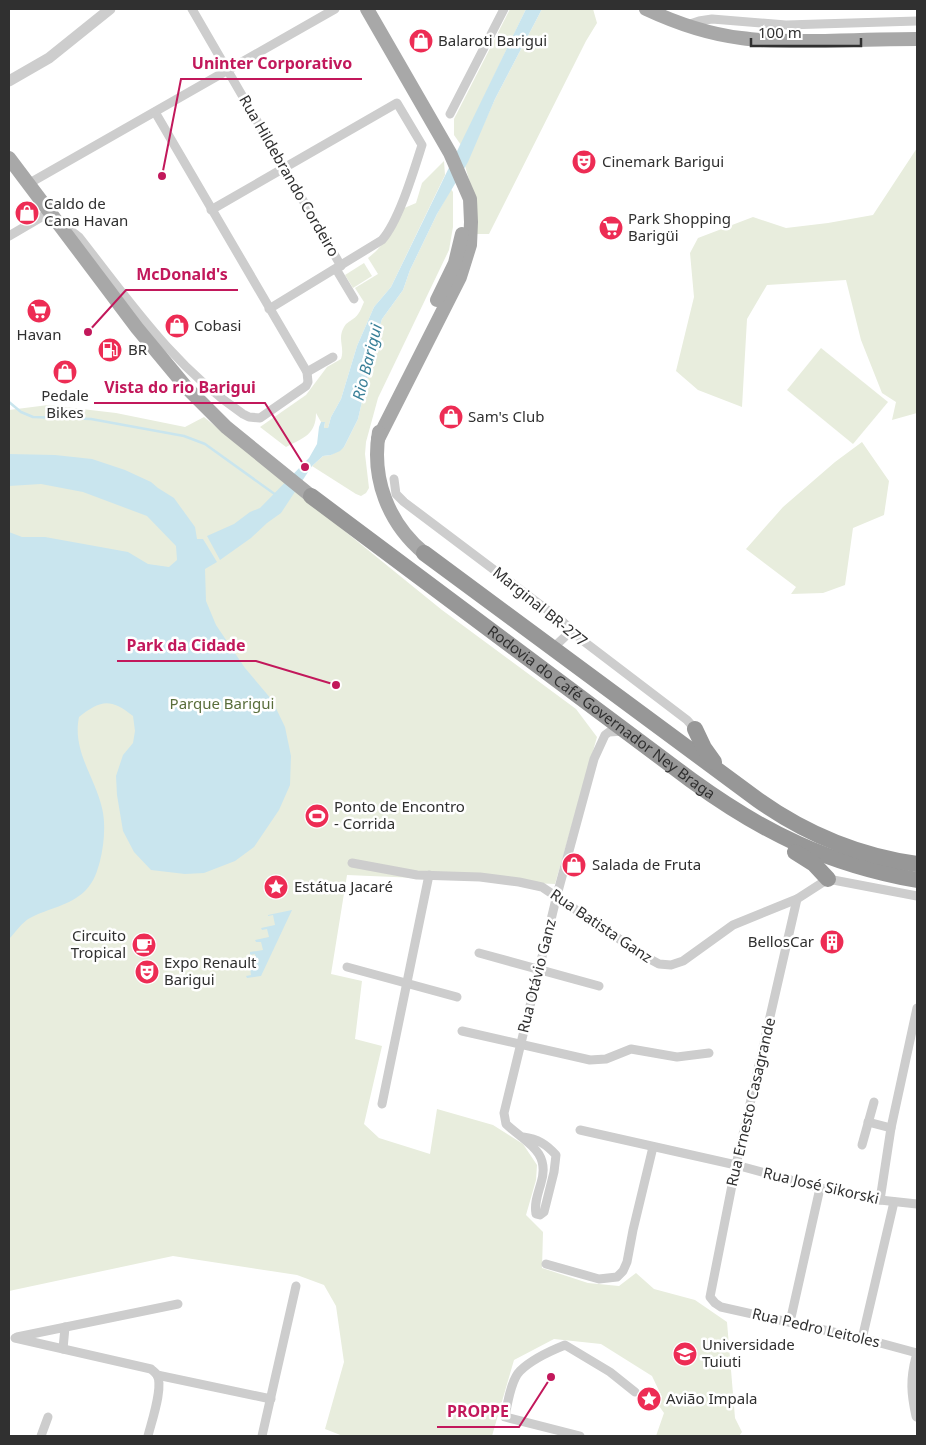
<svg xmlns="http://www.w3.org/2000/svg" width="926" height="1445" viewBox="0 0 926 1445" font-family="'Noto Sans',sans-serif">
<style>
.green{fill:#e8eddd}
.water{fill:#c9e5ee}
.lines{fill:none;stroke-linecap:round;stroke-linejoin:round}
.stream{stroke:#c9e5ee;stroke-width:2.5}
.minor{stroke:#cdcdcd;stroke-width:9}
.tertiary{stroke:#cdcdcd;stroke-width:11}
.primary{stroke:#a8a8a8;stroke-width:14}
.motorway{stroke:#979797;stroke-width:16}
.labels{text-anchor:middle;stroke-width:5;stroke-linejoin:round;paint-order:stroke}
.poi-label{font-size:15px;fill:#303030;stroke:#fff;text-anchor:start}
.street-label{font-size:15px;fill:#303030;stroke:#fff}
.park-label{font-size:15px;fill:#5a6e3b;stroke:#fff}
.water-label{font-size:16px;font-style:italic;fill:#397f97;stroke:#fff}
.leader{fill:none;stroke:#c2185b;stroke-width:2}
.callout-dot{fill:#c2185b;stroke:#fff;stroke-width:2}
.callout-label{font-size:16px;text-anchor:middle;font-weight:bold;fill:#c2185b;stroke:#fff;stroke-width:5;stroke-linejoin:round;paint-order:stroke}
</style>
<rect width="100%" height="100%" fill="#fff"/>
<g class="green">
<polygon points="510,9 526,9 461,145 454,135 454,119"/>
<polygon points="542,9 593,9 597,23 586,41 489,234 475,234 474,196 465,166 495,99"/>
<polygon points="917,148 917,413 892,420 896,402 882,393 861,340 846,280 767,285 747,319 742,407 698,390 676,371 694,297 690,253 698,238 753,217 786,228 828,223 873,215"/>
<path d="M444 161 445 175 391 287 374 307 357 346 341 399 331 417 328 428H324L325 422H321L316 413C316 435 303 438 286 447L260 427 306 395 327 367 341 359C345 347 337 339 344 327 346 323 349 322 353 319 359 315 361 309 364 302L355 288 378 274 368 258C385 245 393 229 402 209L416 203 422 183Z"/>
<polygon points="451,189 453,192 453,227 449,250 378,398 366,442 365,454 369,488 366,493 361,496 356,494 312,466 323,456 331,455 344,447 358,419 378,332 382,319 403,290 410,270 437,214"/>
<polygon points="364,263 372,276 353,288 345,275"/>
<polygon points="821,348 888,402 853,444 787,390"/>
<polygon points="48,405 116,413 185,427 204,417 442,610 576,709 597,737 555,884 347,875 331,974 362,981 355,1039 382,1046 364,1124 379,1138 430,1154 437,1109 493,1125 523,1144 537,1165 536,1180 526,1215 543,1232 542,1268 588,1283 619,1286 636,1273 654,1289 695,1300 727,1322 735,1418 742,1432 739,1436 656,1436 664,1413 659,1406 662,1397 652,1376 601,1344 554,1339 514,1360 492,1436 343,1436 325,1429 344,1362 336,1306 324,1285 297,1275 173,1256 9,1291 9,410"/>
<polygon points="862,442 889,481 884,515 853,528 845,585 823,593 791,594 796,587 746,549 783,507 835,462"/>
</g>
<g class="water">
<polygon points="526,9 542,9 495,99 468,162 437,214 410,270 403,290 382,319 378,332 358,419 344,447 340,451 331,455 323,456 312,466 281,513 267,523 251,538 220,560 207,536 234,524 250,512 260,508 309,458 317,444 319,427 321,422 325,422 324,428 328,428 331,417 341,399 357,346 374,307 391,287"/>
<path d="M9 454 55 455 92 459 125 470 151 482 158 488 174 498 195 527 197 539H203L217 562 205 569 206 601 216 625 245 668 272 700 285 727 291 756 290 785 279 810 254 847 235 861 204 873 185 874 151 870 134 852 123 831 117 795 116 776 123 755 133 743 135 731 133 716C110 698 101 700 79 717 72 751 95 777 102 808 106 824 104 845 100 861 97 872 94 882 85 891 69 906 49 908 30 918 22 922 15 933 9 939V532L22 537H45L128 552 148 564 169 567 177 560 176 546 147 516 83 492 41 484 9 486Z"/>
<polygon points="292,910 261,976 247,978 246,976 251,975 250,967 244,968 243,965 257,962 255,954 250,955 250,952 263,950 261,942 256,942 255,940 269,937 267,929 262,930 261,928 275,925 273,915 268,916 268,915"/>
</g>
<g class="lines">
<polyline class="stream" points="9,402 21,412 33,417 91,419 184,436 205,444 276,495"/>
<g class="minor">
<polyline points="192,9 341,266"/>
<polyline points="687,25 699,21 712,19 786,25 917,21"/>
<polyline points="450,114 504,9"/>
<polyline points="28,184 335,9"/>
<path d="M211 210 397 103 422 145C414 170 399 221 382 240L269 309"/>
<path d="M65 226 79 237C130 302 174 367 243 414L249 417 260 418 306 386 308 382 307 372 155 112"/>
<polyline points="9,236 50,212"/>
<polyline points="336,269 354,299"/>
<polyline points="307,372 333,357"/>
<polyline points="394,479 396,494 404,502 562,621 582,640 687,720 695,729"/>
<polyline points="553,648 571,631"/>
<polyline points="352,863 417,875 480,877 519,882 542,887 646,957 659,964 671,965 683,961 733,925 797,899 828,879 917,896"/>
<polyline points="797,899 736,1165 710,1297 715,1303 721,1307 869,1340 917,1353"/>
<polyline points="479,953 599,986"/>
<polyline points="347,967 457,997"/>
<polyline points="462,1031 590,1060 606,1059 631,1049 677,1057 709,1053"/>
<polyline points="382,1104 429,875"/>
<polyline points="868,1122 891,1128"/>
<polyline points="580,1130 736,1165 820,1188 880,1200 917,1204"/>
<path d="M523 1137C538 1139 546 1144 556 1155L554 1172 544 1212 540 1215 536 1214C534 1203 538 1194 541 1183 551 1151 525 1142 506 1124L504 1113 557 895 594 759 605 735 609 732 624 731"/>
<polyline points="862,1145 874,1102"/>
<polyline points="880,1200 891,1128 917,1008"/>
<polyline points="546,1264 599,1279 617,1277 623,1271 627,1262 633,1230 653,1147"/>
<polyline points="790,1322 820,1188"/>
<polyline points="17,1337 178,1304"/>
<path d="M15 1338 151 1369C153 1371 155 1372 157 1375 164 1387 151 1423 148 1436"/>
<polyline points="862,1339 894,1202"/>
<polyline points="63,1349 65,1327"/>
<polyline points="157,1375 271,1399"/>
<polyline points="41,1436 48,1417"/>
<polyline points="262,1436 296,1286"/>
<path d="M580 1436 505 1417C507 1405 511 1380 520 1371 531 1360 550 1351 565 1345L610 1372 635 1392"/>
</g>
<g class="tertiary">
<polyline points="9,81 49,58 110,9"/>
<path d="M917 1357C911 1379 912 1394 917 1416"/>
</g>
<g class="primary">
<polyline points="367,9 450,153 470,199 471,222 470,245 460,277 378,439"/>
<path d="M646 9C676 23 708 34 741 38 769 42 797 41 825 41 856 40 887 39 917 39"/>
<polyline points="9,158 137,328 186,387 226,427 311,496"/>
<polyline points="437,300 455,263 462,234"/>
<path d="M379 432C371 478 388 523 424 553"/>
</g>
<g class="motorway">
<path id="s1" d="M311 496 691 780C764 833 828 864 917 880"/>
<path d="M424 553 758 800C806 834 859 856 917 864"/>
<polyline points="695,729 704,748 714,762"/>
<polyline points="795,852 814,864 828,879"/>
</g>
</g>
<defs>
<symbol id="shop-disc" viewBox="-11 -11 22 22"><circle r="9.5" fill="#ed2c54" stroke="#fff"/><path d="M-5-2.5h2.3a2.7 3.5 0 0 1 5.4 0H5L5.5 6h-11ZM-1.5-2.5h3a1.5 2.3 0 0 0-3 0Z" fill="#fff"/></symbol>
<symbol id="theatre-disc" viewBox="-11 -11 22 22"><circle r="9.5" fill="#ed2c54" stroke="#fff"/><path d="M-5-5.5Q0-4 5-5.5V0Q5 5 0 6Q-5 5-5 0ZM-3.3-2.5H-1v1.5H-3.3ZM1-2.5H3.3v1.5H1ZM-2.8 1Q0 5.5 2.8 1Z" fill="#fff"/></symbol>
<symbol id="supermarket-disc" viewBox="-11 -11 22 22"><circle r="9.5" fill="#ed2c54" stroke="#fff"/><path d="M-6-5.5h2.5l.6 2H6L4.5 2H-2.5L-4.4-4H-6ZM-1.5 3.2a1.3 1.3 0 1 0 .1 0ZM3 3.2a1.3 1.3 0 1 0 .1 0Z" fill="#fff"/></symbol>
<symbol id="fuel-disc" viewBox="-11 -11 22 22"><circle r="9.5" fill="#ed2c54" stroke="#fff"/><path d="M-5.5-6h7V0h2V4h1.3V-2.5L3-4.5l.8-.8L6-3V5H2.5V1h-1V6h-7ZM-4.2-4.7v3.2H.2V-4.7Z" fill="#fff"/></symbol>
<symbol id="stadium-disc" viewBox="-11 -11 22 22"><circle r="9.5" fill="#ed2c54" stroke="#fff"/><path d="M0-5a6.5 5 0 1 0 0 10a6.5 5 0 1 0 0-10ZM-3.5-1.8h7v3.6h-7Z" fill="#fff"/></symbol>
<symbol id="sight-disc" viewBox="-11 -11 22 22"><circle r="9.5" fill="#ed2c54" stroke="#fff"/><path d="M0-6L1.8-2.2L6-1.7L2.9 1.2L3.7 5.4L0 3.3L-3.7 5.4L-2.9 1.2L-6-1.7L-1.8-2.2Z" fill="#fff"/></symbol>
<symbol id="building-disc" viewBox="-11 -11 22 22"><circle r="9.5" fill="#ed2c54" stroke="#fff"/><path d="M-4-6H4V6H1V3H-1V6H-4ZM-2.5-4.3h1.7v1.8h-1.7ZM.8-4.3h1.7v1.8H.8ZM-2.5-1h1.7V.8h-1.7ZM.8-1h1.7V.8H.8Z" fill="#fff"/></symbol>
<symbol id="cafe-disc" viewBox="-11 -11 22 22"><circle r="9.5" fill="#ed2c54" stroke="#fff"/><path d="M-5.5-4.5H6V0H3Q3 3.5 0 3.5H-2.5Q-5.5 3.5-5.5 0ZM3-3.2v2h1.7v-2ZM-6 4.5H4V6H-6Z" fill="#fff"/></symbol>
<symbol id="university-disc" viewBox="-11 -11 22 22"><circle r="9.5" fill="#ed2c54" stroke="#fff"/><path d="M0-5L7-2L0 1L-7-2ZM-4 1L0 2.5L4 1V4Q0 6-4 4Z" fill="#fff"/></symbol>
</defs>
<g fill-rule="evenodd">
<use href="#shop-disc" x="407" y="27" width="28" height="28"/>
<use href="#theatre-disc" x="570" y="148" width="28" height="28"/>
<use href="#shop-disc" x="13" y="199" width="28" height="28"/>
<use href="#supermarket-disc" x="597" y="214" width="28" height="28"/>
<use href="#supermarket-disc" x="25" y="297" width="28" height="28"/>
<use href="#shop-disc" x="163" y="312" width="28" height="28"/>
<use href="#fuel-disc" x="96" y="336" width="28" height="28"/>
<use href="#shop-disc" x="51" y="358" width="28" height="28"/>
<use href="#shop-disc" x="437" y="403" width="28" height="28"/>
<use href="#stadium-disc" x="303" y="802" width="28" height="28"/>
<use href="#shop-disc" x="560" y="851" width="28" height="28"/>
<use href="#sight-disc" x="262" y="873" width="28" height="28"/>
<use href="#building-disc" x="818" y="928" width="28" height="28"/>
<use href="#cafe-disc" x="130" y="931" width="28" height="28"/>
<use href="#theatre-disc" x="133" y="958" width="28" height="28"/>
<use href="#university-disc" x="671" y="1340" width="28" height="28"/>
<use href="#sight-disc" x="635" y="1385" width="28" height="28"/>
</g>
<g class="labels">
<g class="poi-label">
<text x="438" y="46">Balaroti Barigui</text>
<text x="602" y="167">Cinemark Barigui</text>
<text x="44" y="209">Caldo de<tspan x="44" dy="17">Cana Havan</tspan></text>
<text x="628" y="224">Park Shopping<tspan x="628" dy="17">Barigüi</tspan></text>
<text x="194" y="331">Cobasi</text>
<text x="39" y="340" text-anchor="middle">Havan</text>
<text x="128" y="355">BR</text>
<text x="65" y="401" text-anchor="middle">Pedale<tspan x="65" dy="17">Bikes</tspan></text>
<text x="468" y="422">Sam's Club</text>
<text x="334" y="812">Ponto de Encontro<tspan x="334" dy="17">- Corrida</tspan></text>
<text x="592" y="870">Salada de Fruta</text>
<text x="294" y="892">Estátua Jacaré</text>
<text x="126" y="941" text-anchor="end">Circuito<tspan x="126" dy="17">Tropical</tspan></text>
<text x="814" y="947" text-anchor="end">BellosCar</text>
<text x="164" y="968">Expo Renault<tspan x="164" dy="17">Barigui</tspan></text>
<text x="702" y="1350">Universidade<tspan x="702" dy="17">Tuiuti</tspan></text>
<text x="666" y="1404">Avião Impala</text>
</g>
<g class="street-label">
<text transform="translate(289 176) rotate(60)" y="5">Rua Hildebrando Cordeiro</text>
<text transform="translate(540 607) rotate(39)" y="5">Marginal BR-277</text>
<text dy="5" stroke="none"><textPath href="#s1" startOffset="362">Rodovia do Café Governador Ney Braga</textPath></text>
<text transform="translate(601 926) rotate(34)" y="5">Rua Batista Ganz</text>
<text transform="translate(537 976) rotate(-76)" y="5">Rua Otávio Ganz</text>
<text transform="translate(751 1102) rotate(-77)" y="5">Rua Ernesto Casagrande</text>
<text transform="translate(821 1186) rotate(13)" y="5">Rua José Sikorski</text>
<text transform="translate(816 1328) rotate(13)" y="5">Rua Pedro Leitoles</text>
</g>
<g class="park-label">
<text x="222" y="709">Parque Barigui</text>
</g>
<g class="water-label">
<text transform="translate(367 362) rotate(-76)" y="6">Rio Barigui</text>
</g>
</g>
<path class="leader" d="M162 176L181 79H362M88 332L126 290H238M305 467L265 403H94M336 685L256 661H117M551 1377L519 1427H437"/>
<g class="callout-dot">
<circle cx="162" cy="176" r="5"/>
<circle cx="88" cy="332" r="5"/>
<circle cx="305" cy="467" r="5"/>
<circle cx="336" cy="685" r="5"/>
<circle cx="551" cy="1377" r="5"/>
</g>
<g class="callout-label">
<text x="272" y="69">Uninter Corporativo</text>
<text x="182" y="280">McDonald's</text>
<text x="180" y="393">Vista do rio Barigui</text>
<text x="186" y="651">Park da Cidade</text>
<text x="478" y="1417">PROPPE</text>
</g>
<rect width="926" height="1445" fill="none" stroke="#303030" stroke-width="20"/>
<path d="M751 38v8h110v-8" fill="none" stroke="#303030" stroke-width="2.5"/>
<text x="758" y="38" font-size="15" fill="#303030" stroke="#ffffff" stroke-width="4" paint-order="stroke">100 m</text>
</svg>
